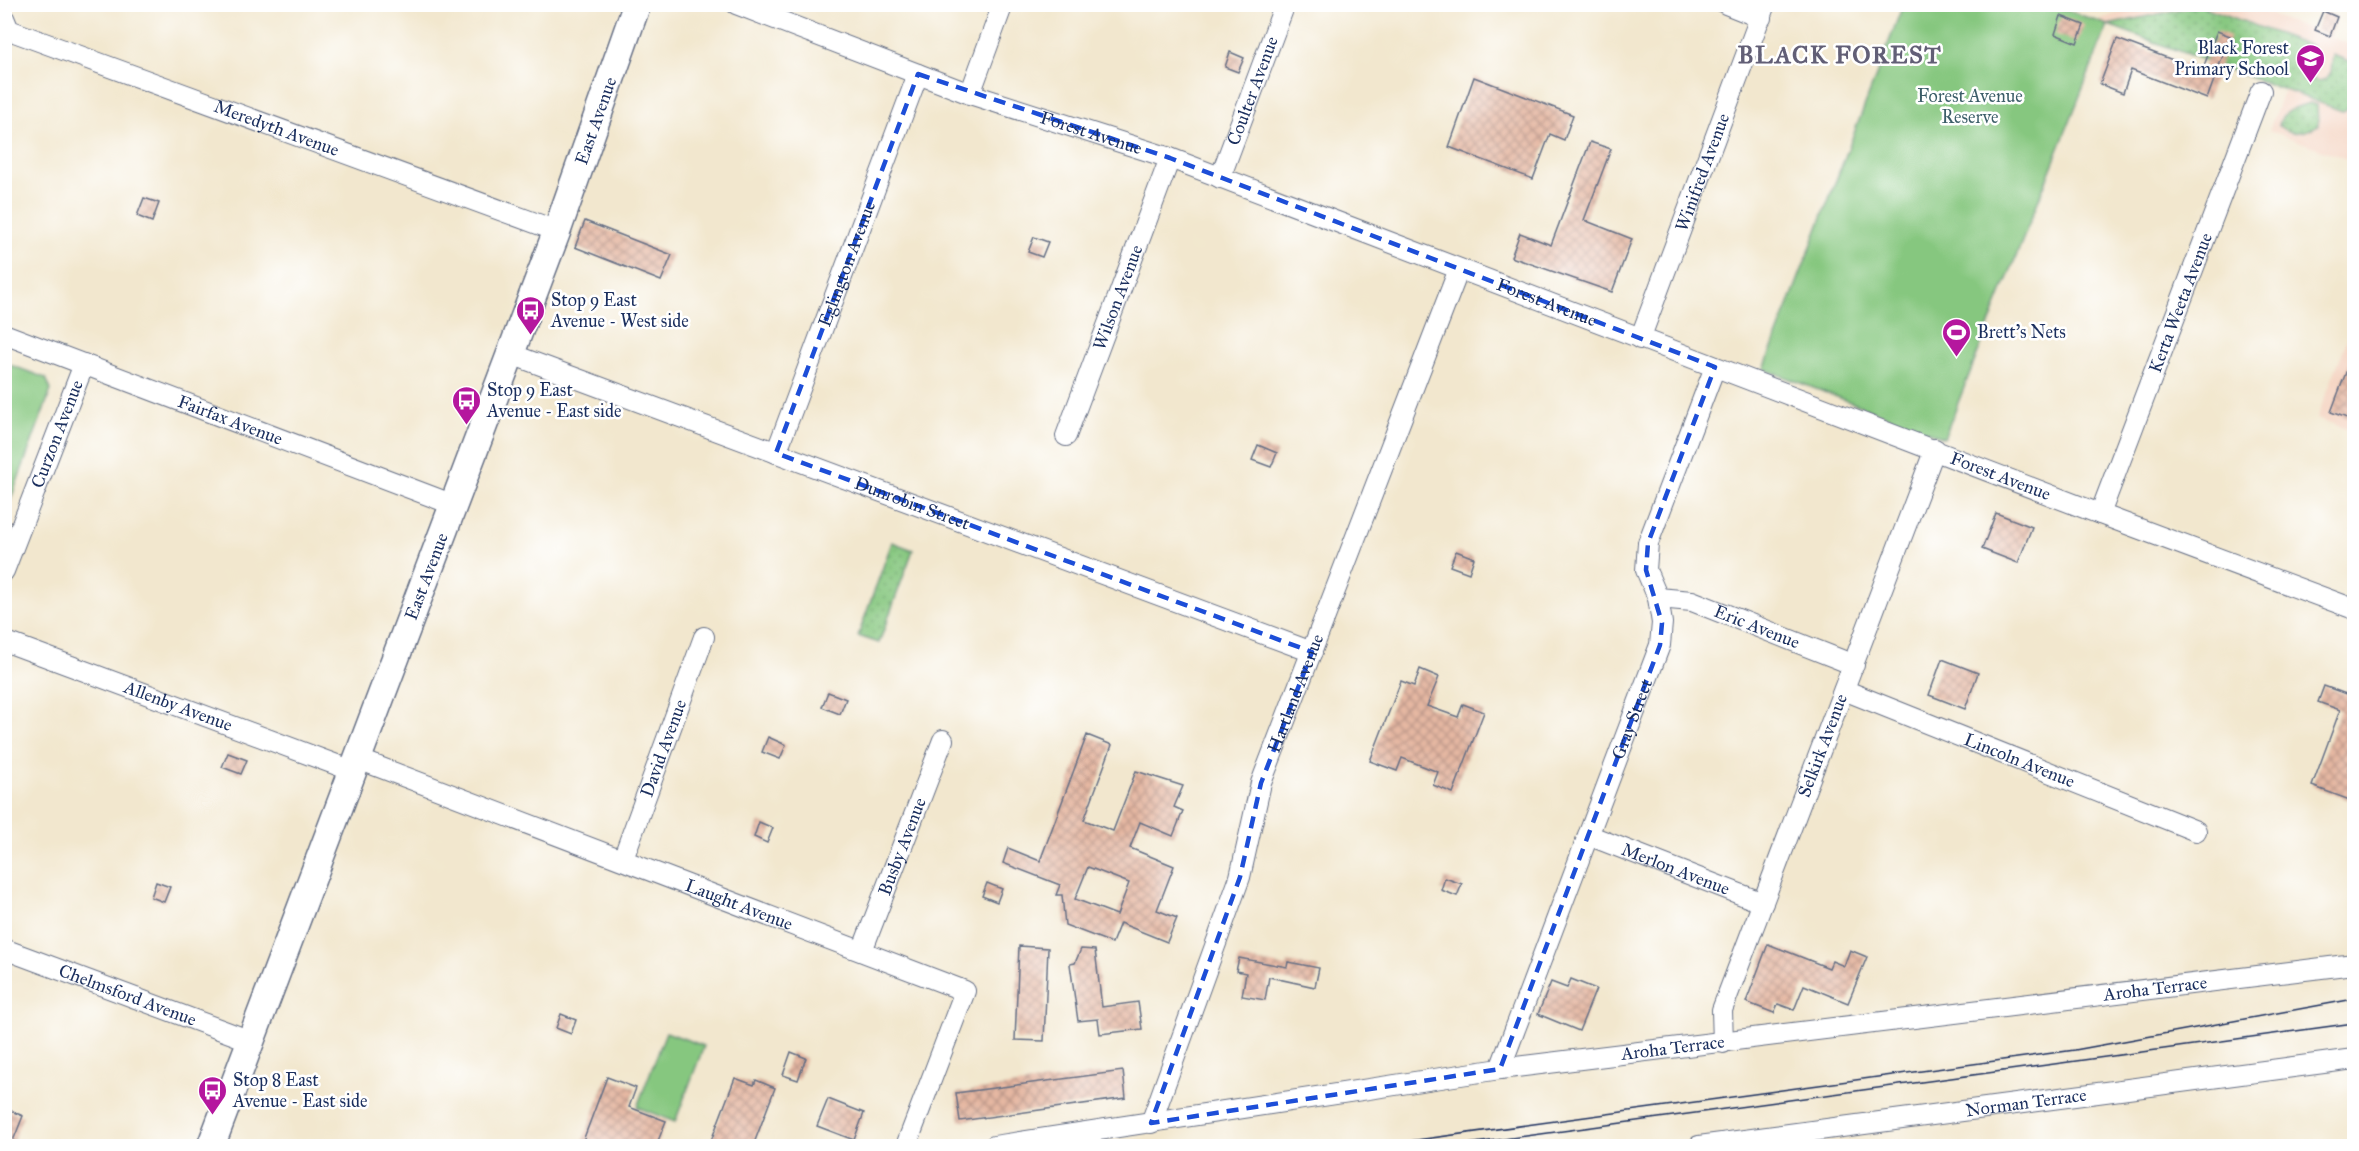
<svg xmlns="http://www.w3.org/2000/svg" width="2359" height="1151" viewBox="0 0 2359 1151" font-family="'IM FELL Great Primer',serif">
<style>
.built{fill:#f4d3c0}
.grass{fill:url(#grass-dots);stroke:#507b6e;stroke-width:1.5}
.park{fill:#86c77f;stroke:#507b6e;stroke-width:1.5}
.building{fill:url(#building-cross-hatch);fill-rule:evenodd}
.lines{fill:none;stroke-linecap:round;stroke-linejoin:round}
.street-casing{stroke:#666f85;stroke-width:22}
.secondary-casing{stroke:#666f85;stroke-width:30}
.street{stroke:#fff;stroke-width:20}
.secondary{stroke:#fff;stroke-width:27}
.tram{stroke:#1b2f5e;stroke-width:1.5}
.marked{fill:none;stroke:#1d4ed8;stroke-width:4.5;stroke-dasharray:12 8;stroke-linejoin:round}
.labels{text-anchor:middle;stroke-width:5;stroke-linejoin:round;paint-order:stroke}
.poi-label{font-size:18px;fill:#1b2f5e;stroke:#fff;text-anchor:start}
.street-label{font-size:18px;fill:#1b2f5e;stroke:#fff}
.park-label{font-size:18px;fill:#3b5d68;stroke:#fff}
.district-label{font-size:24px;font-weight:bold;letter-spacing:1.5px;fill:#625f76;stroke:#fff}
</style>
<defs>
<pattern id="grass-dots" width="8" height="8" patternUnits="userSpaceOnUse" patternTransform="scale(1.5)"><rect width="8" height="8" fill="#86c77f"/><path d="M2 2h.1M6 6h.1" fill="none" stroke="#6da26b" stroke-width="1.8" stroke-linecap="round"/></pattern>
<pattern id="building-cross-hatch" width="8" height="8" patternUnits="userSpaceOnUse" patternTransform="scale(1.5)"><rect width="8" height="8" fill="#e5b7a2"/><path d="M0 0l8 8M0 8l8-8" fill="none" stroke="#b99587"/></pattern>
</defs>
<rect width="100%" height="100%" fill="#fff"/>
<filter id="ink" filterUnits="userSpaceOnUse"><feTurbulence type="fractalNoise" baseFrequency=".0167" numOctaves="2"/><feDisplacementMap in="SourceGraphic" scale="12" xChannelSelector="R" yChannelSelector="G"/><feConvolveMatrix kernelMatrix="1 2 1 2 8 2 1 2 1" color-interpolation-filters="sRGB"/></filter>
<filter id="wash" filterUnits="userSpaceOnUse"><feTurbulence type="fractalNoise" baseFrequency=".008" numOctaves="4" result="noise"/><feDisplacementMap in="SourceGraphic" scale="24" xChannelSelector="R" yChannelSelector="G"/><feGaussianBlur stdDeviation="1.35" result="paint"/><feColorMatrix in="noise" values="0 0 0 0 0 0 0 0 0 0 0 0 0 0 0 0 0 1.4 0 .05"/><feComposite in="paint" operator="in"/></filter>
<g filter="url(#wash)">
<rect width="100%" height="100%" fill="#f2e7ce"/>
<g class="built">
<polygon points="2123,5 2245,5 2354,46 2354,162 2269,130 2284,90 2098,21 2120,12"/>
<polygon points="2354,322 2354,432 2317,418"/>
</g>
<g class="grass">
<polygon points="2199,5 2311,46 2299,62 2303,75 2319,81 2326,79 2331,72 2333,55 2354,63 2354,91 2347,110 2342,111 2108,25"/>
<path d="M2310 103 2317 105 2318 125C2305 133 2291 136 2279 126 2280 110 2298 107 2310 103Z"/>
<polygon points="892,542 913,550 879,643 858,636"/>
</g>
<g class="park">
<polygon points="1903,5 2053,5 2108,25 1944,438 1764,369"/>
<polygon points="5,363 46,378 51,390 5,515"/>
<polygon points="666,1032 704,1046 675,1122 637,1107"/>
</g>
<g id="blocks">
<g class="building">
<polygon points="2323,11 2337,17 2330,36 2315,30"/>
<polygon points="2061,16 2084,25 2077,43 2055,34"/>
<polygon points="2217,31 2230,36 2207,99 2131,70 2123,93 2100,84 2117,39 2202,71"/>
<polygon points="1230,52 1244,58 1238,72 1225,67"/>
<polygon points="1474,77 1573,115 1564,140 1550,134 1533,179 1449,147"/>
<polygon points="1590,142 1611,149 1584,220 1632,239 1612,292 1511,257 1520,233 1551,245"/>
<polygon points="144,198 159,203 152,222 137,216"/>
<polygon points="585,221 672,255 661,281 575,247"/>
<polygon points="1034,237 1048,242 1042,257 1028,252"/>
<polygon points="2353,354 2355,354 2355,421 2331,412"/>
<polygon points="1258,445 1277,453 1271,467 1252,460"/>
<polygon points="1996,513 2032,527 2018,563 1982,549"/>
<polygon points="1456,551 1474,558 1469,573 1450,566"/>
<polygon points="1942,659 1978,673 1965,709 1929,695"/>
<polygon points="1420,669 1439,677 1427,706 1458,717 1463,704 1484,712 1453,793 1433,785 1438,772 1402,758 1397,771 1370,761 1401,681 1414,686"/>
<polygon points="2353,676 2355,751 2348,769 2355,771 2355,802 2312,786 2340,710 2318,702 2324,686 2346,694"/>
<polygon points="828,692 846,699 840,714 822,707"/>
<path d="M1087 735 1112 745 1084 820 1113 831 1136 771 1183 786 1174 807 1183 811 1173 836 1140 822 1130 848 1174 866 1157 910 1177 918 1167 942 1120 923 1112 943 1065 925 1062 895H1056L1060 885 1003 863 1008 848 1040 861ZM1088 867 1129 883 1117 915 1075 899Z"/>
<polygon points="768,737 786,745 780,759 762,752"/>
<polygon points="228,753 247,760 241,774 222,767"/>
<polygon points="759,822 773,828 767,843 754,837"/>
<polygon points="1445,878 1462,884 1457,896 1441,890"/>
<polygon points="156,882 170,887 164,902 151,897"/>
<polygon points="987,883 1002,889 997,902 982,896"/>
<polygon points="1768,944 1829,968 1832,961 1844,966 1850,950 1867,957 1848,1003 1804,985 1794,1010 1778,1004 1774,1013 1746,1002"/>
<polygon points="1019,946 1048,948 1044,1041 1015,1040"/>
<polygon points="1081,949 1095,950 1102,1007 1138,1002 1142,1029 1100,1034 1098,1019 1078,1021 1070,964 1075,963"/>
<polygon points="1239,958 1287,967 1288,962 1319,968 1315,987 1269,977 1265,1000 1242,996 1246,973 1236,971"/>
<polygon points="1571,979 1596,989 1579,1031 1538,1014 1551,982 1567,988"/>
<polygon points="561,1014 576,1020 571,1034 556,1028"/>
<polygon points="791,1052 806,1058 798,1080 783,1075"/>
<polygon points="1123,1071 1126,1098 960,1121 956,1093"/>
<polygon points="607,1077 636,1088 629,1107 666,1121 656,1146 581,1146"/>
<polygon points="735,1078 754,1085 756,1080 775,1088 753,1146 709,1146"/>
<polygon points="828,1099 864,1113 854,1140 817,1126"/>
<polygon points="4,1108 23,1116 11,1146 4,1146"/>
</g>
</g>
</g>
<g filter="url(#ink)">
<use href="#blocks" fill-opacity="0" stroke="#666f85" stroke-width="1.5"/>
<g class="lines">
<defs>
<g id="street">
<path id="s1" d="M736 4 970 94 1170 158 2100 514 2354 609"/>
<polyline points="1726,4 1761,18"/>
<path id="s2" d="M4 18 9 30 557 231"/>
<polyline points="970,94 1003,4"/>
<path id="s3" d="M1220 178 1285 4"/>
<path id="s4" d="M4 334 454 505"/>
<path id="s5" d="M1640 339 1765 4"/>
<path id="s6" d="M511 354 1312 652"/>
<path id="s7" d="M1066 436 1170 158"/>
<path id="s8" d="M776 453 918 74"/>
<path id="s9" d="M2100 514 2261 91"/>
<path id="s10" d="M4 571 84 364"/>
<path id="s11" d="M1658 598 1692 601 1854 665"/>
<path id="s12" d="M4 641 353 771"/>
<path id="s13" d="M1844 690 2196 831"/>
<path id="s14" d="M358 759 965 991 906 1146"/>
<path id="s15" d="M1588 835 1763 903"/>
<path id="s16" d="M623 859 704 637"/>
<path id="s17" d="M4 949 251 1041"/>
<path id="s18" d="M862 951 943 740"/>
<path id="s19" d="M1723 1043 1722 1010 1935 449"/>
<path id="s20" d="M1500 1069 1660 645 1662 623 1658 598 1646 570 1648 543 1715 367"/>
<path id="s21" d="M1151 1123 1240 877 1261 783 1459 269"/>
<path id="s22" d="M994 1146 1500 1069 2354 964"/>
<path id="s23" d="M1699 1146 2354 1059"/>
</g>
<g id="secondary">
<path id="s24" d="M211 1146 557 231 637 4"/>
</g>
</defs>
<use href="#street" class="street-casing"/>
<use href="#secondary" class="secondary-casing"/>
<use href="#street" class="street"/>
<use href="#secondary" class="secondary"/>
<g class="tram">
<polyline points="1373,1146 2075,1050 2354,999"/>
<polyline points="1453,1146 2354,1023"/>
</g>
</g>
</g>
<path class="marked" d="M918 74 1170 158 1715 367 1648 543 1646 570 1662 623 1660 645 1500 1069 1151 1123 1240 877 1261 783 1312 652 776 453Z"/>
<defs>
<symbol id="school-pin" viewBox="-11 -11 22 30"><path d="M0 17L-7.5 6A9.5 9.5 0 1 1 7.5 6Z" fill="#b5179e" stroke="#fff"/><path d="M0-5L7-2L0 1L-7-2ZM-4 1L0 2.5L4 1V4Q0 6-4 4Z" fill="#fff"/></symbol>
<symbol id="bus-pin" viewBox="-11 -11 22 30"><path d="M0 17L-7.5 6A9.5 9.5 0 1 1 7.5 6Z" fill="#b5179e" stroke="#fff"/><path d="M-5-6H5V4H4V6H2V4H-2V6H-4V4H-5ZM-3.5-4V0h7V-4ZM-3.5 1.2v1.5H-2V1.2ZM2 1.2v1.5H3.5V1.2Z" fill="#fff"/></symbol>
<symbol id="stadium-pin" viewBox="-11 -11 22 30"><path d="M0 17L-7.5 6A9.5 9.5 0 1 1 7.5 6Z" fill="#b5179e" stroke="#fff"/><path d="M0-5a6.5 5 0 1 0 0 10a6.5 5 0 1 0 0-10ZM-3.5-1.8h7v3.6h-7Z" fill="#fff"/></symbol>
</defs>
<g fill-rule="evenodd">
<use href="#school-pin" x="2294" y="42" width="33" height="45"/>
<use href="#bus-pin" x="514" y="294" width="33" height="45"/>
<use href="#stadium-pin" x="1940" y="316" width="33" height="45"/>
<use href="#bus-pin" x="450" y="384" width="33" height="45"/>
<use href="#bus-pin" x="196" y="1074" width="33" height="45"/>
</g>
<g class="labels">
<g class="poi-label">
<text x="2289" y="54" text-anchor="end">Black Forest<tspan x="2289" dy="21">Primary School</tspan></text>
<text x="551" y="306">Stop 9 East<tspan x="551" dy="21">Avenue - West side</tspan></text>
<text x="1977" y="338">Brett's Nets</text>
<text x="487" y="396">Stop 9 East<tspan x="487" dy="21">Avenue - East side</tspan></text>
<text x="233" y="1086">Stop 8 East<tspan x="233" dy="21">Avenue - East side</tspan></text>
</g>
<g class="street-label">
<text dy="6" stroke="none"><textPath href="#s3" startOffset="93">Coulter Avenue</textPath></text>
<text dy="6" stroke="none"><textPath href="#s24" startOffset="1095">East Avenue</textPath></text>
<text dy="6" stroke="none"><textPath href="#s2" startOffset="298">Meredyth Avenue</textPath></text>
<text dy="6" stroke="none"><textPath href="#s1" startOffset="378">Forest Avenue</textPath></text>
<text dy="6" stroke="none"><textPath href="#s5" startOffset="178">Winifred Avenue</textPath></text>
<text dy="6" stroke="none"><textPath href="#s8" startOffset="202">Eglington Avenue</textPath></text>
<text dy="6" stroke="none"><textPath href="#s7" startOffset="148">Wilson Avenue</textPath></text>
<text dy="6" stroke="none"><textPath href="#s1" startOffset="864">Forest Avenue</textPath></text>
<text dy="6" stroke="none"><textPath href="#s9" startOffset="226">Kerta Weeta Avenue</textPath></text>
<text dy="6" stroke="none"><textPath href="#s4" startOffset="242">Fairfax Avenue</textPath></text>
<text dy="6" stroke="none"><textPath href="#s10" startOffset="147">Curzon Avenue</textPath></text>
<text dy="6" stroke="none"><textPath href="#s1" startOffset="1350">Forest Avenue</textPath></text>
<text dy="6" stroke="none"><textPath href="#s6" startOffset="428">Dunrobin Street</textPath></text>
<text dy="6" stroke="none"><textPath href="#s24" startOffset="609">East Avenue</textPath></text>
<text dy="6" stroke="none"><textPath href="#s11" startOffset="104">Eric Avenue</textPath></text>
<text dy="6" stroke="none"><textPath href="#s21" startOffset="454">Hartland Avenue</textPath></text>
<text dy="6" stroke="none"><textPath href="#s12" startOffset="186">Allenby Avenue</textPath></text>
<text dy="6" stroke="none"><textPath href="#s20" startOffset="374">Gray Street</textPath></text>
<text dy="6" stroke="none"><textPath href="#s19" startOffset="316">Selkirk Avenue</textPath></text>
<text dy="6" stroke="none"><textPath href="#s16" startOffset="118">David Avenue</textPath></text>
<text dy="6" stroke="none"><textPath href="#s13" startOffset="189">Lincoln Avenue</textPath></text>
<text dy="6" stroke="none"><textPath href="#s18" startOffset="112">Busby Avenue</textPath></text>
<text dy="6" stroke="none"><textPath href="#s15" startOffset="94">Merlon Avenue</textPath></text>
<text dy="6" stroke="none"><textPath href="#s14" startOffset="408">Laught Avenue</textPath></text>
<text dy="6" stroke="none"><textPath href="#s22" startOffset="1172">Aroha Terrace</textPath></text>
<text dy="6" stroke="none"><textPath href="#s17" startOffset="132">Chelmsford Avenue</textPath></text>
<text dy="6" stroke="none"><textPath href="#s22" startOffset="686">Aroha Terrace</textPath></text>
<text dy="6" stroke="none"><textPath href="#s23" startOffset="330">Norman Terrace</textPath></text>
</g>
<g class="park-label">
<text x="1970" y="102">Forest Avenue<tspan x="1970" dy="21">Reserve</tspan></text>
</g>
<g class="district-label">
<text x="1840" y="63">BLACK FOREST</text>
</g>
</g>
<rect width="2359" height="1151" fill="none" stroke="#fff" stroke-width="24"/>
</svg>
